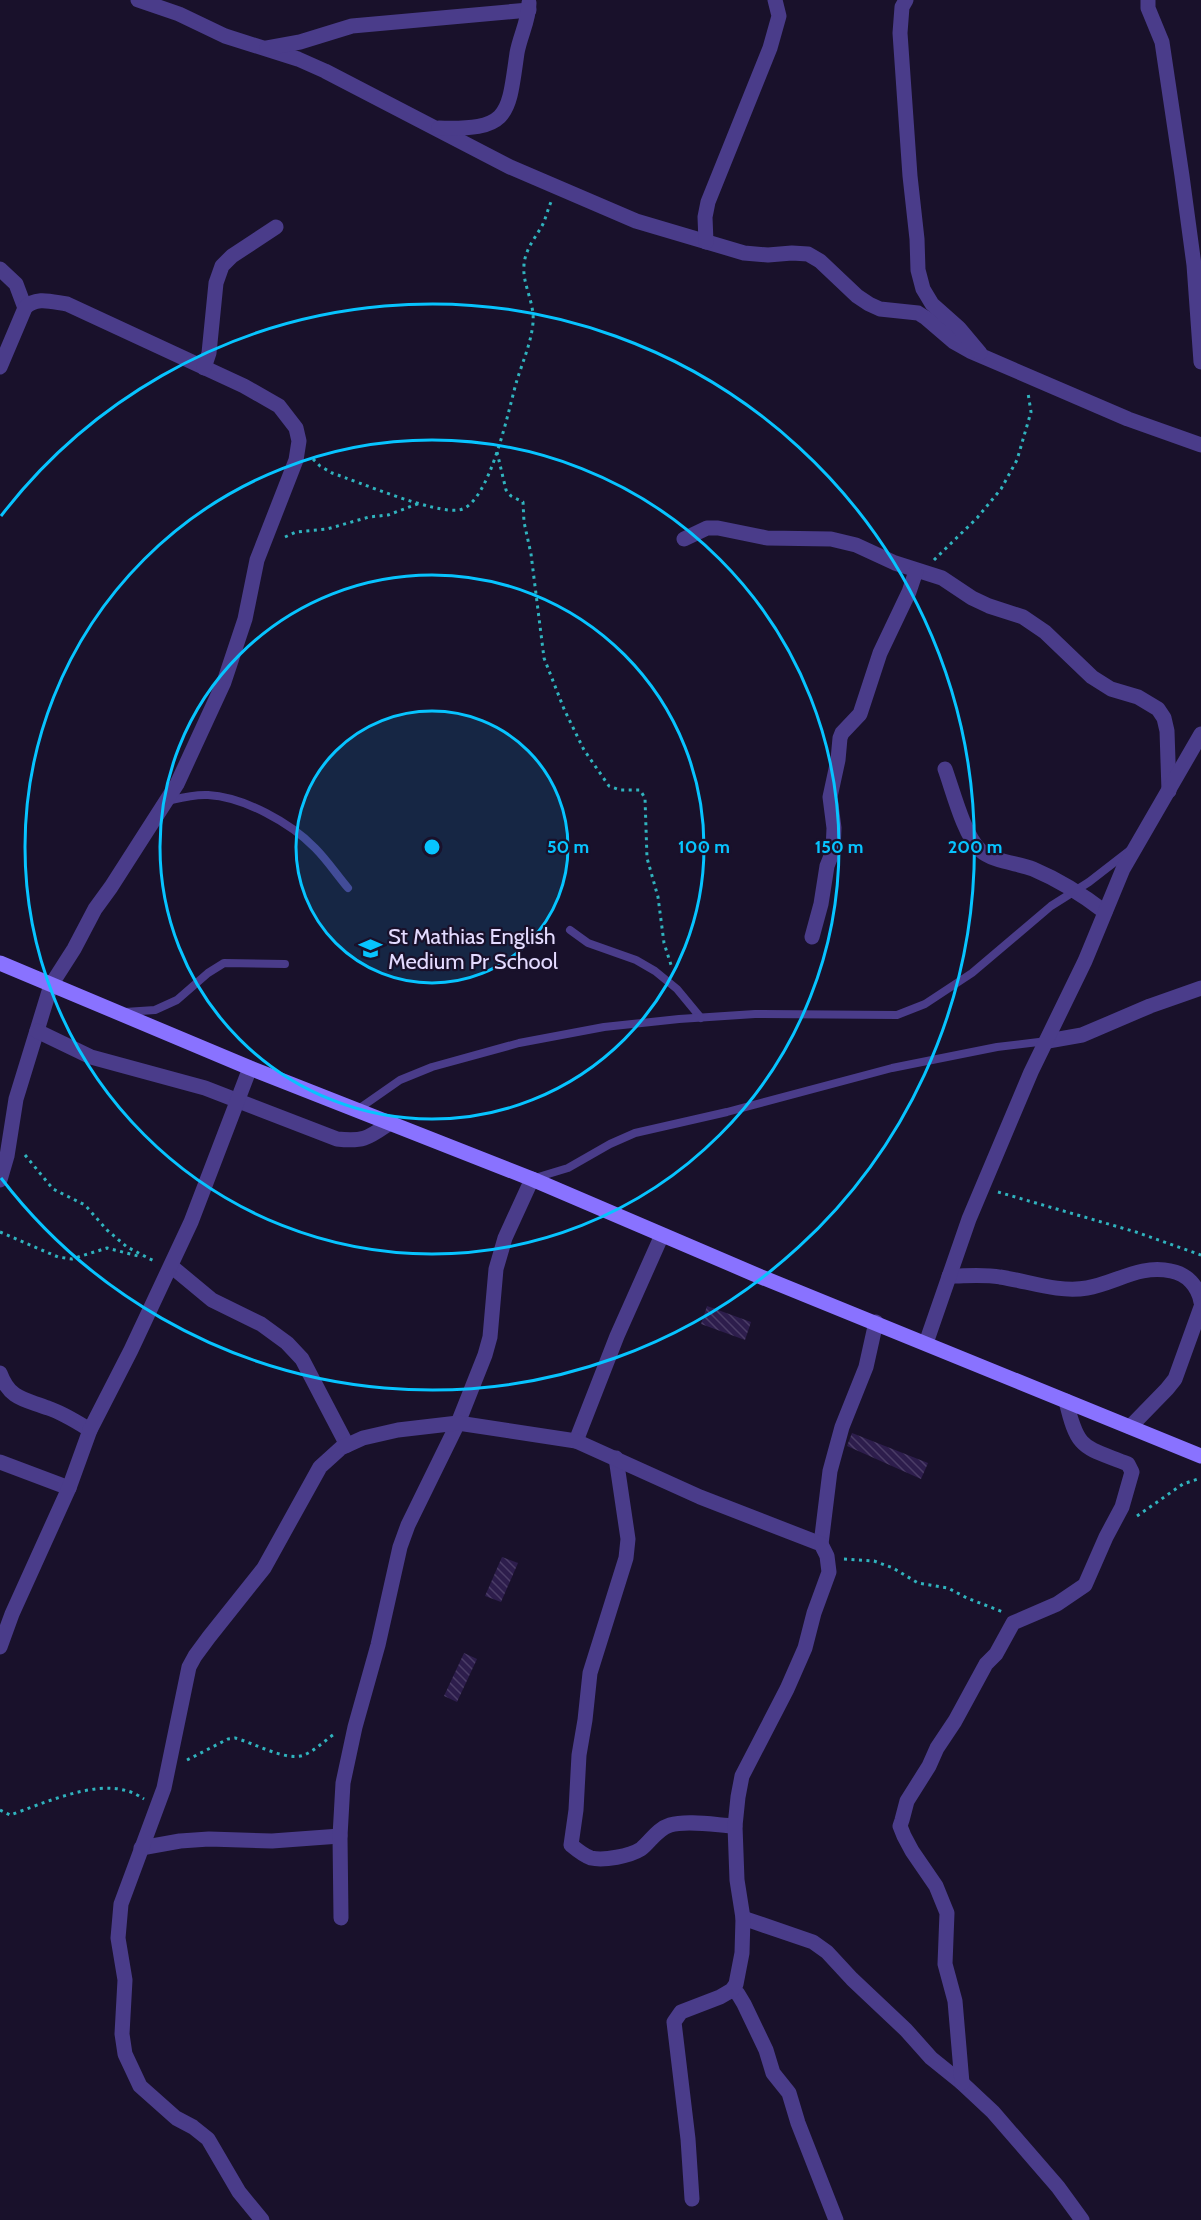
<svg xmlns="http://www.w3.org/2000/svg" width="1201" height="2220" viewBox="0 0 1201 2220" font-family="Cabin,sans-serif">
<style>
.building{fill:url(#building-back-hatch)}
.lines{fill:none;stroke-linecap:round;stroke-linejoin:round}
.path{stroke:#30b3be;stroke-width:3;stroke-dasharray:3 4.5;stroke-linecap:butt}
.lane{stroke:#4a3c8a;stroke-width:8}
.street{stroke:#4a3c8a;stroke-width:15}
.secondary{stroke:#8972ff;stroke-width:15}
.ring{fill:none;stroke:#07c4ff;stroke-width:3}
.labels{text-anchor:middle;stroke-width:4.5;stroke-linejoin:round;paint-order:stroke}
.poi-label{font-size:22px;fill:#e4dbff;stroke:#19112b;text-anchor:start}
.centre{fill:#07c4ff;stroke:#19112b;stroke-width:3}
.ring-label{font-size:18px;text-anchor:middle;font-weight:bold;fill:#07c4ff;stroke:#19112b;stroke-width:4.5;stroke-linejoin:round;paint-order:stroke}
</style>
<defs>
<pattern id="building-back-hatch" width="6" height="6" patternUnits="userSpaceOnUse" patternTransform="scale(1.5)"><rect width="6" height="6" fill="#2d1d4c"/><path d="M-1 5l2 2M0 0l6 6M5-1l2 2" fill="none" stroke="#4b3d67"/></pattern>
</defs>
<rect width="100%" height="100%" fill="#19112b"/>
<g class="building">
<polygon points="707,1306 751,1322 745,1340 701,1324"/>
<polygon points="852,1433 928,1463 921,1479 847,1446"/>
<polygon points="502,1557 518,1563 501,1602 485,1596"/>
<polygon points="464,1653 477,1659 457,1702 444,1696"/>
</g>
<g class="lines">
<g class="path">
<polyline points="497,452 506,490 511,496 523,502 524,522 531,554 544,658 564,709 584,750 609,786 620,790 640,790 645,798 647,858 658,897 664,943 672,968"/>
<path d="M313 459 320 466 332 473C359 482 434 514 459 510 490 505 509 407 517 380 523 361 531 343 533 323 535 303 522 284 524 265 525 249 536 237 543 224 546 217 548 209 551 202"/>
<polyline points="285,537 296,532 327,529 369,517 388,515 420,503"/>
<polyline points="934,560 977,518 1001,489 1017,460 1031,412 1028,393"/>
<polyline points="25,1155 53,1189 85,1205 107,1230 127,1247 154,1261"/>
<polyline points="998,1192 1136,1232 1201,1255"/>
<polyline points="0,1232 58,1257 72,1259 107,1248 142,1257"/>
<polyline points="1137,1516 1183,1484 1201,1478"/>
<polyline points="844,1559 874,1561 893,1568 918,1583 948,1588 967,1598 1003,1612"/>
<path d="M187 1760 228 1739 235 1738C254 1743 287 1762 304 1755 316 1750 325 1740 336 1733"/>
<path d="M0 1810 10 1815C42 1804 94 1780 127 1791 133 1792 139 1796 144 1799"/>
</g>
<g class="lane">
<path d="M167 801C180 798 194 794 208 795 244 797 291 823 315 848 327 860 337 875 348 888"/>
<polyline points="570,930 588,943 636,960 655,971 677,989 701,1018"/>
<polyline points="125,1012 155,1010 177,1000 208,973 224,963 285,964"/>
<polyline points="357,1110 400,1080 432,1067 519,1043 604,1027 679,1019 755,1014 897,1015 925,1004 972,973 1051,906 1089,882 1129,851"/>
<polyline points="535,1178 568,1168 610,1144 635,1133 727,1112 892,1068 997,1047 1047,1041"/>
</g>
<g class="street">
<polyline points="138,0 179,14 225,36 298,59 325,71 510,167 636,221 744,253 768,255 792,253 808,254 820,261 857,296 869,304 880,309 918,313 926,318 954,342 970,351 1128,419 1201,445"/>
<polyline points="906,0 902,7 900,33 910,176 917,239 918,270 923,289 932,304 959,328 980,353"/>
<polyline points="1148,0 1148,8 1162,42 1182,176 1194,265 1201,362"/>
<polyline points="267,48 300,42 352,26 529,10"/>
<path d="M439 128C510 130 508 116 517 53 520 36 529 20 529 3"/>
<polyline points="706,242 705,217 708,202 770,48 779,16 775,0"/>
<polyline points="0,269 16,284 25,308"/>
<path d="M0 367 25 308C36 296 52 302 67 304L244 386 279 406 296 428 299 441 296 460 257 560 245 619 224 682 177 784 111 887 95 909 74 949 51 985 16 1099 7 1156 0 1180"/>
<polyline points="204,368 209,353 216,283 222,266 232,256 276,227"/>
<polyline points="684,539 707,528 718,528 767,538 831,539 856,545 895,563 942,578 972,598 989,606 1023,617 1045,632 1092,677 1111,689 1138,697 1158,709 1164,718 1167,731 1169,791"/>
<path d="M945 769C953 791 964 835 980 850 993 862 1018 863 1033 869 1059 880 1083 895 1105 912"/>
<polyline points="812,937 821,904 827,866 833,851 834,828 830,797 838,760 840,738 842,733 860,714 880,653 909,592 916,571"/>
<path d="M37 1031 91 1057 205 1088 337 1139C364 1142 368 1138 390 1123"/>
<polyline points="1048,1041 1082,1035 1150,1006 1201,988"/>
<polyline points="171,1266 212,1300 261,1324 287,1343 302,1359 347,1445"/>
<path d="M949 1276C966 1276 984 1274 1000 1277 1028 1281 1058 1293 1087 1288 1116 1283 1140 1264 1171 1271 1187 1274 1198 1286 1201 1302"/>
<polyline points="926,1343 969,1219 1031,1072 1085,961 1123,869 1201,734"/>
<path d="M0 1373C10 1400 25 1399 48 1408 63 1413 77 1422 90 1430"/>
<polyline points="1130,1427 1167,1389 1175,1379 1201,1307"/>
<polyline points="576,1441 617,1336 662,1235"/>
<path d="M616 1458 628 1539 626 1558 590 1673 585 1720 579 1755 576 1810 571 1845C577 1850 584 1856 591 1858 604 1861 630 1856 641 1849 651 1841 657 1829 670 1825 687 1820 716 1825 735 1826"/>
<polyline points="0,1462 69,1488"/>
<polyline points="821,1544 830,1471 842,1427 866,1367 876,1322"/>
<polyline points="0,1647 12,1614 69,1488 90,1430 131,1350 191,1222 250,1068"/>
<polyline points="141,1848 180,1841 209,1839 272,1841 340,1836"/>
<polyline points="341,1918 340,1836 343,1783 355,1727 378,1645 400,1547 408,1525 458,1423 485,1355 490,1337 496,1269 505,1238 532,1179"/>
<polyline points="743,1918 813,1942 827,1952 852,1979 906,2030 931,2058 962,2083 993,2112 1058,2187 1082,2220"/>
<polyline points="732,1990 738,1994 744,2004 766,2050 773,2073 789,2093 798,2123 836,2220"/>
<path d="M962 2083 955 2001 945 1964 947 1913 936 1886 912 1851 904 1836 900 1826 902 1820 907 1801 929 1766 937 1748 955 1721 986 1664 996 1654 1013 1623 1057 1604 1085 1585 1106 1537 1122 1507 1132 1472 1128 1464C1083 1446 1078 1451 1066 1401"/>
<polyline points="262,2220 239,2192 208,2139 193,2127 176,2118 140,2086 125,2054 122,2034 125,1980 118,1938 121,1904 164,1788 189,1667 195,1656 209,1637 264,1568 320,1467 341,1448 363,1438 398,1430 458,1423 576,1441 700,1497 821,1544 827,1556 829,1572 814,1613 805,1648 787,1689 742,1776 738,1797 735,1826 737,1880 743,1918 742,1953 736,1984 732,1990 720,1997 681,2012 674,2022 688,2139 692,2199"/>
</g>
<polyline class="secondary" points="0,963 250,1068 532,1179 754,1274 1201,1456"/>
</g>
<circle cx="432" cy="847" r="136" fill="#07c4ff" fill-opacity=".12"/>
<g class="ring">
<circle cx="432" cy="847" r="136"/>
<circle cx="432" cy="847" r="272"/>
<circle cx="432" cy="847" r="407"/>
<path d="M1 516A543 543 0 1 1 1 1178"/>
</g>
<defs>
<symbol id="school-bare" viewBox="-9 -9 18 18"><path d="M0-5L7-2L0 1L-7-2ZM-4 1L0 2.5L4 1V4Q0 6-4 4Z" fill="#07c4ff" stroke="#19112b" stroke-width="2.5" paint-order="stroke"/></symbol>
</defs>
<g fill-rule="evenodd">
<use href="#school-bare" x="354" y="932" width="33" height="33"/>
</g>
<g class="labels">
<g class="poi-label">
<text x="388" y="944">St Mathias English<tspan x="388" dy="25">Medium Pr School</tspan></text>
</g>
</g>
<circle cx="432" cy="847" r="9" class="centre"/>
<g class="ring-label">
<text x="568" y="853">50 m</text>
<text x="704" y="853">100 m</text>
<text x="839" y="853">150 m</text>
<text x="975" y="853">200 m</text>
</g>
</svg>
